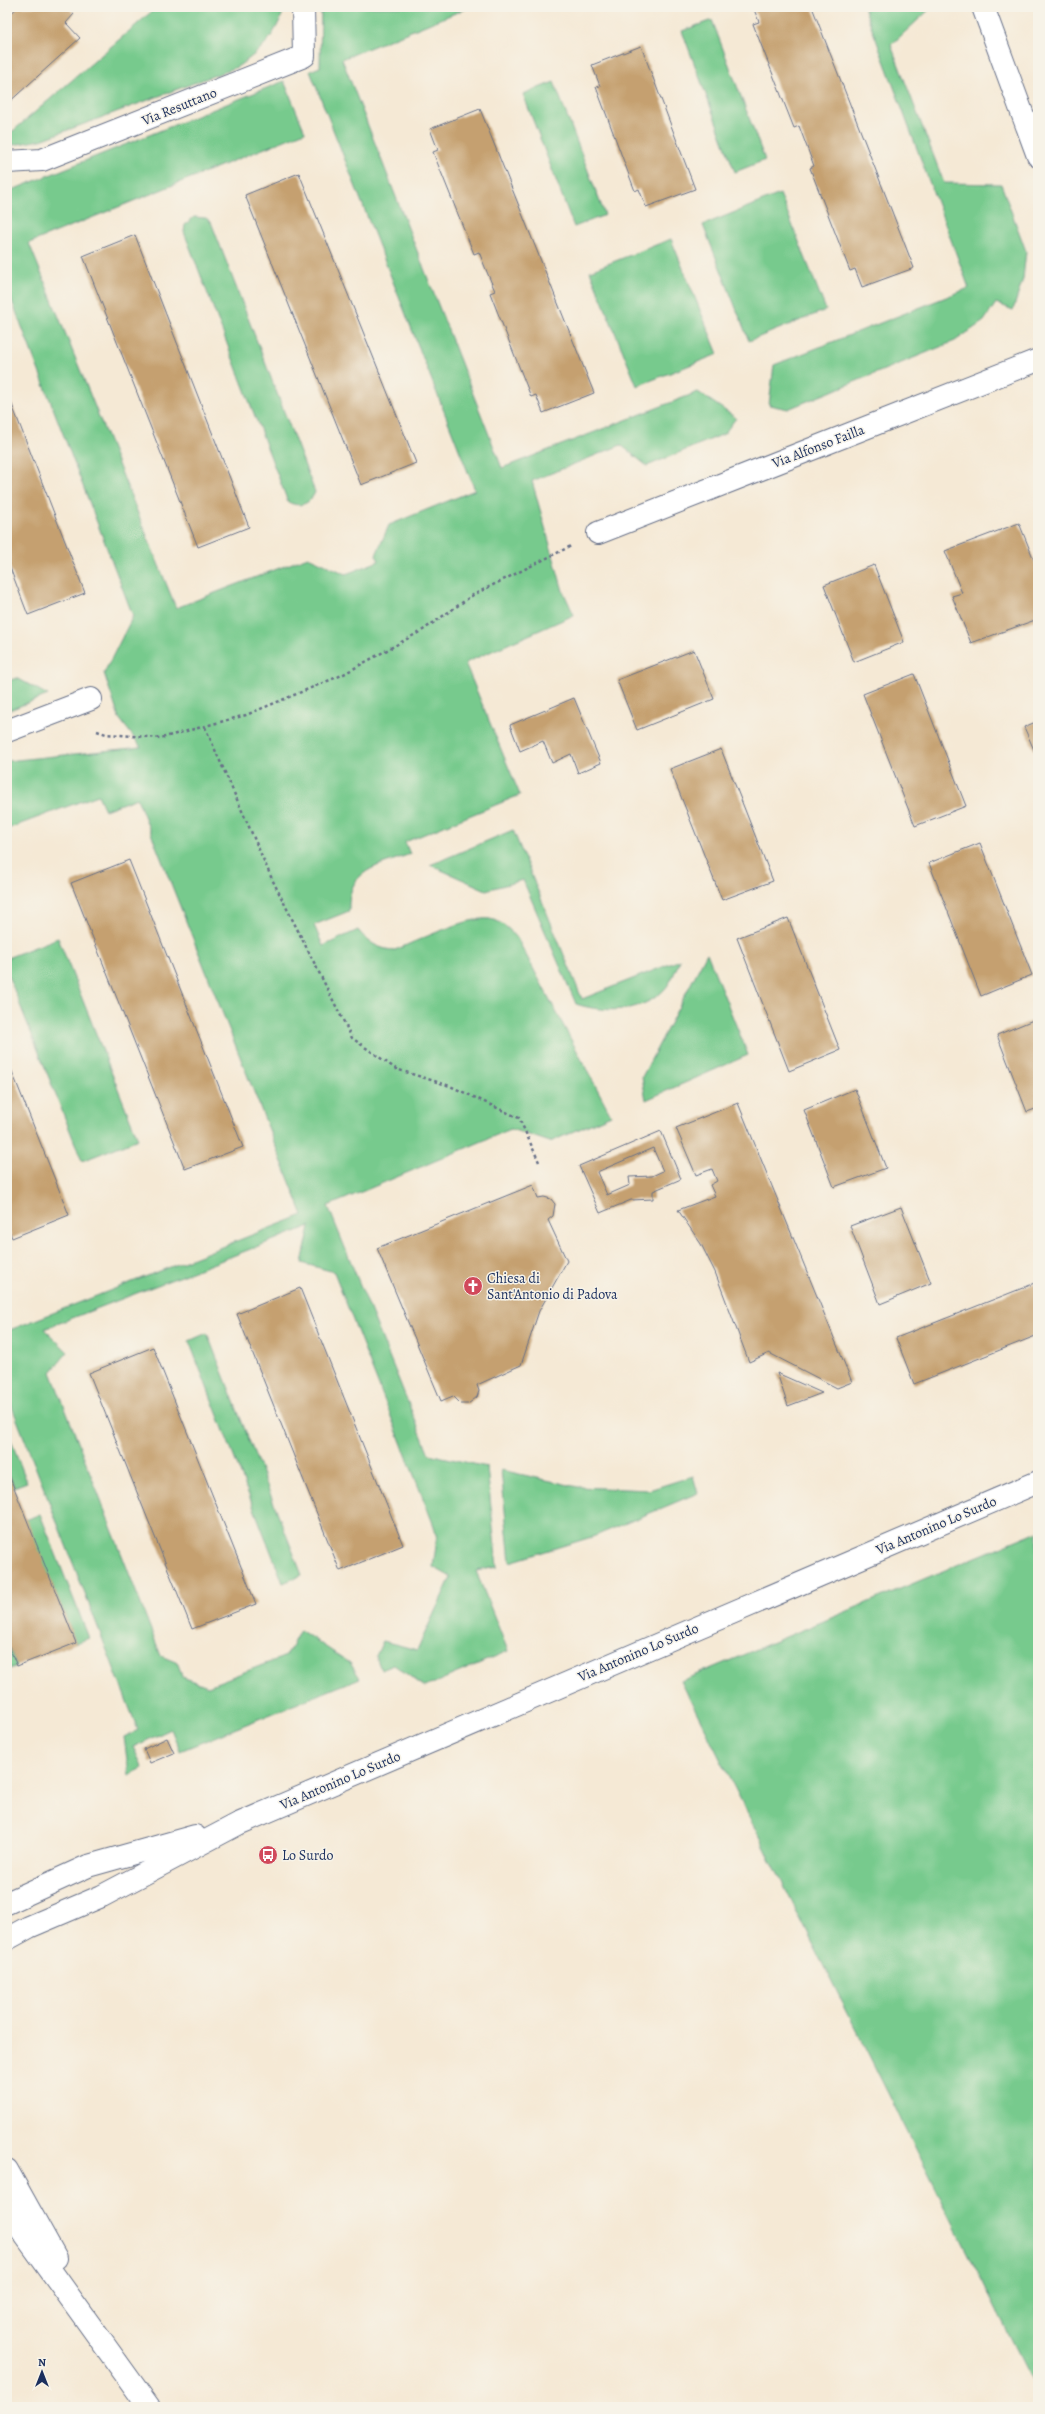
<svg xmlns="http://www.w3.org/2000/svg" width="1045" height="2414" viewBox="0 0 1045 2414" font-family="Alegreya,serif">
<style>
.green{fill:#77ca8d;stroke:#497c76}
.building{fill:#c5a070;fill-rule:evenodd}
.lines{fill:none;stroke-linecap:round;stroke-linejoin:round}
.street-casing{stroke:#677088;stroke-width:24}
.path{stroke:#677088;stroke-width:2.5;stroke-dasharray:3 3;stroke-linecap:butt}
.street{stroke:#fff;stroke-width:22}
.labels{text-anchor:middle;stroke-width:3;stroke-linejoin:round;paint-order:stroke}
.street-label{font-size:14px;fill:#1b2f5e;stroke:#f7f3e8}
.poi-label{font-size:14px;fill:#1b2f5e;stroke:#f7f3e8;text-anchor:start}
</style>
<rect width="100%" height="100%" fill="#f7f3e8"/>
<filter id="ink" filterUnits="userSpaceOnUse"><feTurbulence type="fractalNoise" baseFrequency=".025" numOctaves="2"/><feDisplacementMap in="SourceGraphic" scale="8" xChannelSelector="R" yChannelSelector="G"/><feConvolveMatrix kernelMatrix="1 2 1 2 8 2 1 2 1" color-interpolation-filters="sRGB"/></filter>
<filter id="wash" filterUnits="userSpaceOnUse"><feTurbulence type="fractalNoise" baseFrequency=".012" numOctaves="4" result="noise"/><feDisplacementMap in="SourceGraphic" scale="16" xChannelSelector="R" yChannelSelector="G"/><feGaussianBlur stdDeviation="0.9" result="paint"/><feColorMatrix in="noise" values="0 0 0 0 0 0 0 0 0 0 0 0 0 0 0 0 0 1.4 0 .05"/><feComposite in="paint" operator="in"/></filter>
<g filter="url(#wash)">
<rect width="100%" height="100%" fill="#f5e9d5"/>
<g class="green">
<path d="M157 7H285C275 36 263 50 237 67L41 140 7 146V132L13 131Z"/>
<path d="M321 7H470L342 59 502 468 698 392 736 418 724 434 647 466 621 445 532 481 563 591 574 615 465 663 520 795 405 842 410 854C378 867 347 868 349 911L314 925 323 946 358 930C367 942 380 950 395 950 417 941 468 916 490 919 502 921 510 930 517 938L611 1115 550 1142 511 1129 328 1206 429 1454 487 1467 497 1567 476 1571 508 1651 425 1687 394 1665 381 1670 376 1656 383 1641 417 1650 451 1577 433 1567 437 1539 434 1526 334 1272 302 1263 310 1226 44 1329 68 1352 51 1372 161 1656 178 1663 182 1677 208 1686 286 1656 300 1630 350 1663 360 1678 180 1751 171 1729 133 1747 143 1768 129 1775 124 1737 138 1730 7 1394V1331L303 1215 137 798 105 810 98 795 7 829V761L141 747 119 718 104 673 133 616 7 288V192L284 81 305 132 29 243 176 608 308 557 346 574 379 561 376 555 389 525 475 490 310 71 320 67Z"/>
<polygon points="864,7 932,7 891,45 944,183 1001,184 1026,251 1023,279 1013,310 996,303 984,321 955,341 788,409 769,405 774,365 969,288"/>
<polygon points="712,20 765,160 735,172 682,31"/>
<polygon points="554,82 605,215 574,227 523,94"/>
<polygon points="780,194 826,310 749,341 703,225"/>
<path d="M194 217 206 218 211 222 315 492C310 504 300 508 288 502L184 232 185 225Z"/>
<polygon points="671,239 718,354 637,386 590,271"/>
<polygon points="17,678 48,695 7,711 7,681"/>
<path d="M513 830 582 999 680 960C675 971 671 984 662 992 639 1013 604 1013 576 1004L523 880 486 890 430 865Z"/>
<polygon points="58,938 138,1139 82,1161 7,972 7,958"/>
<polygon points="707,953 748,1055 646,1100 642,1077"/>
<polygon points="207,1333 302,1575 283,1583 189,1341"/>
<polygon points="7,1430 27,1482 14,1487 7,1470"/>
<polygon points="501,1470 578,1487 649,1490 693,1476 698,1493 595,1536 510,1562"/>
<polygon points="40,1514 89,1638 76,1643 26,1520"/>
<polygon points="1038,1531 1038,2392 681,1681"/>
<polygon points="7,1642 17,1666 7,1670"/>
</g>
<g id="blocks">
<g class="building">
<polygon points="18,7 68,7 74,14 66,23 80,38 7,104 7,17"/>
<polygon points="753,7 812,7 914,268 862,287 855,269 850,271 810,168 814,166 799,126 794,128 753,24 759,22"/>
<polygon points="641,46 695,189 646,207 639,189 635,191 596,87 600,86 592,65"/>
<polygon points="480,109 594,393 543,413 536,395 531,397 490,293 495,291 487,272 479,252 474,254 433,152 438,150 430,129"/>
<polygon points="299,173 416,463 361,485 245,195"/>
<polygon points="135,235 249,527 198,547 83,256"/>
<polygon points="7,392 85,593 28,615 7,560"/>
<polygon points="1019,523 1038,570 1038,619 971,643 952,596 962,593 945,551"/>
<polygon points="874,565 904,642 854,662 824,585"/>
<polygon points="694,650 714,699 637,730 617,680"/>
<polygon points="914,674 966,806 915,826 863,694"/>
<polygon points="574,698 601,763 578,773 571,754 552,763 543,741 520,751 510,725"/>
<polygon points="1038,721 1038,759 1024,727"/>
<polygon points="721,749 773,881 722,900 670,769"/>
<polygon points="980,843 1032,975 981,996 929,863"/>
<polygon points="129,860 243,1147 185,1169 71,883"/>
<polygon points="788,918 840,1050 789,1071 737,938"/>
<polygon points="1038,1018 1038,1108 1027,1112 997,1035"/>
<polygon points="7,1059 69,1215 12,1238 7,1225"/>
<polygon points="855,1089 886,1168 834,1187 804,1110"/>
<polygon points="738,1103 852,1382 837,1388 769,1353 749,1362 715,1272 701,1244 678,1210 715,1196 710,1185 717,1181 712,1169 696,1175 676,1128"/>
<path d="M661 1131 681 1179 653 1191V1199L631 1200 600 1213 579 1166ZM653 1148 663 1171 652 1176 629 1177 630 1185 607 1195 597 1172Z"/>
<polygon points="533,1185 538,1198 544,1197 551,1199 555,1204 553,1216 548,1220 567,1261 539,1311 521,1365 477,1385 479,1391 477,1397 468,1404 461,1404 453,1396 441,1401 377,1248"/>
<polygon points="901,1207 931,1283 880,1304 850,1226"/>
<polygon points="1038,1282 1038,1335 914,1384 896,1338"/>
<polygon points="300,1288 403,1545 340,1571 237,1314"/>
<polygon points="153,1347 256,1604 192,1629 89,1373"/>
<polygon points="777,1373 822,1393 788,1406"/>
<polygon points="7,1470 76,1643 17,1666 7,1642"/>
<polygon points="167,1738 174,1753 150,1763 144,1749"/>
</g>
</g>
</g>
<g filter="url(#ink)">
<use href="#blocks" fill-opacity="0" stroke="#677088" stroke-width="1"/>
<g class="lines">
<defs>
<g id="street">
<polyline points="983,7 1038,156"/>
<polyline points="7,162 42,160 304,56 303,7"/>
<polyline points="598,533 1038,360"/>
<polyline points="7,731 91,699"/>
<polyline points="7,1903 88,1866 195,1836"/>
<polyline points="7,1939 29,1927 102,1896 238,1824 1038,1482"/>
<polyline points="7,2170 56,2258"/>
<polyline points="7,2210 149,2407"/>
</g>
</defs>
<use href="#street" class="street-casing"/>
<g class="path">
<polyline points="205,727 272,879 352,1038 396,1069 450,1086 519,1118 539,1162"/>
<polyline points="97,731 106,734 161,738 246,715 342,675 423,630 473,595 571,546"/>
</g>
<use href="#street" class="street"/>
</g>
</g>
<defs>
<symbol id="church-disc" viewBox="-11 -11 22 22"><circle r="9.5" fill="#d1495b" stroke="#f7f3e8"/><path d="M-1.2-6h2.4v3.5h3.3v2.4h-3.3V6h-2.4V-.1h-3.3v-2.4h3.3Z" fill="#fff"/></symbol>
<symbol id="bus-disc" viewBox="-11 -11 22 22"><circle r="9.5" fill="#d1495b" stroke="#f7f3e8"/><path d="M-5-6H5V4H4V6H2V4H-2V6H-4V4H-5ZM-3.5-4V0h7V-4ZM-3.5 1.2v1.5H-2V1.2ZM2 1.2v1.5H3.5V1.2Z" fill="#fff"/></symbol>
</defs>
<g fill-rule="evenodd">
<use href="#church-disc" x="462" y="1275" width="22" height="22"/>
<use href="#bus-disc" x="257" y="1844" width="22" height="22"/>
</g>
<g class="labels">
<g class="street-label">
<text transform="translate(179 106) rotate(-22)" y="5">Via Resuttano</text>
<text transform="translate(818 446) rotate(-21)" y="5">Via Alfonso Failla</text>
<text transform="translate(936 1525) rotate(-23)" y="5">Via Antonino Lo Surdo</text>
<text transform="translate(638 1652) rotate(-23)" y="5">Via Antonino Lo Surdo</text>
<text transform="translate(340 1780) rotate(-23)" y="5">Via Antonino Lo Surdo</text>
</g>
<g class="poi-label">
<text x="487" y="1283">Chiesa di<tspan x="487" dy="16">Sant'Antonio di Padova</tspan></text>
<text x="282" y="1860">Lo Surdo</text>
</g>
</g>
<rect width="1045" height="2414" fill="none" stroke="#f7f3e8" stroke-width="24"/>
<g transform="translate(42 2372)" stroke="#f7f3e8" stroke-width="3" paint-order="stroke">
<path d="M0-3L7 15L0 10L-7 15Z" fill="#1b2f5e"/>
<text y="-6" font-size="11" font-weight="bold" text-anchor="middle" fill="#1b2f5e">N</text>
</g>
</svg>
